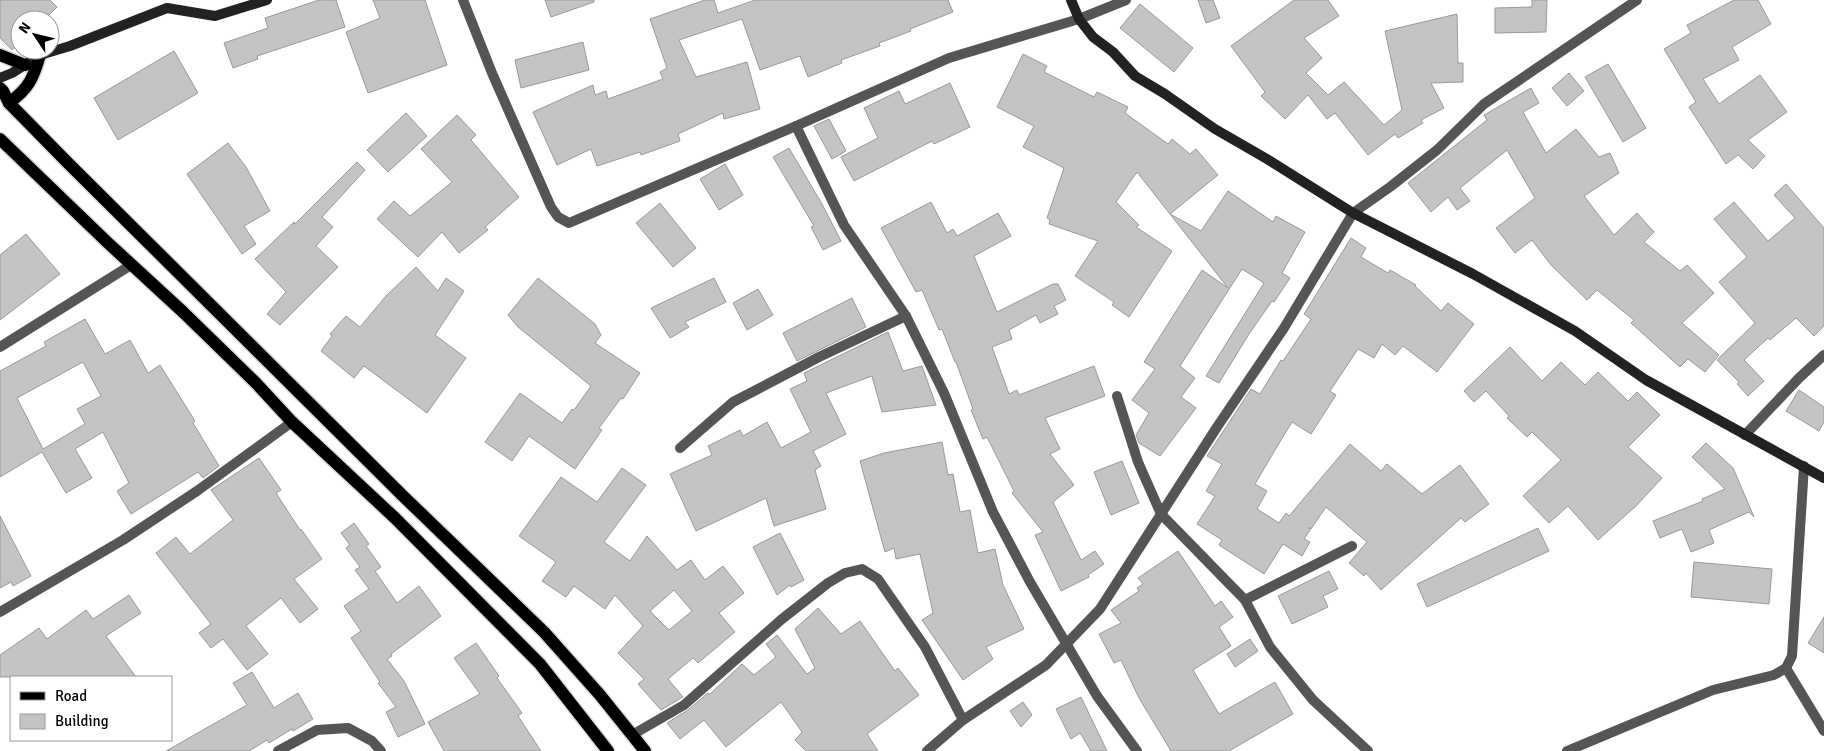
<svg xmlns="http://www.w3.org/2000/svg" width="1824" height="751" viewBox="0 0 1824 751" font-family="Signika,sans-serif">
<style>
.building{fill:#c4c4c4;stroke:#999;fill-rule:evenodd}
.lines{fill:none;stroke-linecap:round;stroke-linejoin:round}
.primary-casing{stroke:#dbdbdb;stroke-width:15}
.street{stroke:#555;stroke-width:10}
.secondary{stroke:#222;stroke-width:10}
.primary{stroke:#000;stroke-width:12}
</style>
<rect width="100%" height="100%" fill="#fff"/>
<g class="building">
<polygon points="0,0 50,0 57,7 44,20 20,20 20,43 12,50 0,38"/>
<polygon points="319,0 336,0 345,27 257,56 258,59 233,68 224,43 268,28 265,18"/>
<polygon points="373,0 425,0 447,65 368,93 346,32 380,18"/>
<polygon points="545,0 594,0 594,2 551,17"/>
<polygon points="705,0 714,0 718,13 755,0 948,0 953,12 910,29 911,31 879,43 880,46 841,60 842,63 808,77 800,56 760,70 742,19 679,40 696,77 747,62 760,109 724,119 723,113 678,134 680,141 641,155 640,152 597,166 591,149 557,165 533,112 593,85 595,95 606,91 608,99 663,79 660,72 667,68 650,19"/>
<polygon points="1198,0 1213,0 1220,18 1206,23"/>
<polygon points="1294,0 1328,0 1339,16 1304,38 1322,58 1306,73 1328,95 1344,82 1384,125 1402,110 1385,31 1457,14 1458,63 1463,63 1463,82 1431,83 1444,108 1421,120 1423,123 1398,138 1395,134 1368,155 1335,113 1327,119 1308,95 1285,119 1261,96 1265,92 1231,46"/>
<polygon points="1532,0 1547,0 1546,32 1495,33 1495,8 1532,7"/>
<polygon points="1734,0 1758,0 1771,24 1732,47 1739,60 1703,79 1719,104 1760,75 1787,112 1748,140 1765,156 1753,169 1738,155 1726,164 1689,107 1696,102 1664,49 1691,33 1687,25"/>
<polygon points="1140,4 1193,48 1174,72 1120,28"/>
<polygon points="583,42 589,70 521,88 515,60"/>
<polygon points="174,51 198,93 118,140 94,98"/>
<polygon points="1023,54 1047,66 1044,72 1094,97 1097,92 1128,107 1125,113 1168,144 1172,139 1190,154 1196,149 1218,175 1170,214 1137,172 1116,202 1139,225 1136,227 1172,251 1129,317 1112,305 1114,302 1075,276 1098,241 1049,224 1050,220 1047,218 1064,168 1023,147 1034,126 997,107"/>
<polygon points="1608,64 1646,128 1623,142 1585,77"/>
<polygon points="1569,73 1584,91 1567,106 1552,88"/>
<polygon points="950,83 970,127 934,144 932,141 854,181 841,157 878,138 864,108 899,91 905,104"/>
<polygon points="1531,88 1539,103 1523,112 1546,153 1576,129 1599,157 1610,153 1619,173 1584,196 1614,235 1637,213 1654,232 1644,242 1680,271 1687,265 1714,293 1682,323 1719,355 1705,372 1688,359 1680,367 1631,323 1634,320 1597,290 1587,300 1551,265 1532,240 1515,253 1496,228 1535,198 1507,150 1460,188 1470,201 1457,210 1448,197 1431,212 1408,183 1487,120 1484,115"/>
<polygon points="406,113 427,136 388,172 367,150"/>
<polygon points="457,115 476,135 471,140 519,197 485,227 488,230 459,253 442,232 418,257 377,219 394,201 410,216 452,182 421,149"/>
<polygon points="829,119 846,151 832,159 814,126"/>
<polygon points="228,143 246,167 270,211 244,226 256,244 242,254 187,174"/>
<polygon points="789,148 822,204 841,241 823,250 811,227 814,226 773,157"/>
<polygon points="357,162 365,170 322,217 333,227 316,246 338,267 280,325 267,314 286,292 255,259 294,222 295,224"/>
<polygon points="725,164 743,195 719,210 700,179"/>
<polygon points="1786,184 1824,228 1824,326 1814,336 1796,318 1770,340 1768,338 1744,360 1764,381 1748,396 1737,384 1739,382 1717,360 1755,323 1719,282 1747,257 1714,219 1734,202 1768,241 1795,218 1774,195"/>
<polygon points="1228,191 1273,222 1276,216 1305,232 1282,273 1290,278 1274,302 1272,301 1249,334 1219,383 1206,376 1264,283 1242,269 1180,366 1195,378 1181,397 1196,408 1160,456 1139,443 1136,435 1149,413 1132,400 1155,369 1144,362 1202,270 1228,288 1170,214 1201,231"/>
<polygon points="931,202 947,233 953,229 957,236 998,213 1011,236 974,256 997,312 1053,284 1058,284 1066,300 1054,306 1058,314 1040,323 1036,315 1009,330 1012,339 992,347 1009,394 1017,390 1019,395 1094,366 1105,396 1045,418 1060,449 1050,454 1074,485 1053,502 1081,560 1095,551 1104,564 1088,575 1089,577 1061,591 1035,535 1043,532 1012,493 1014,491 987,437 983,439 971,410 973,409 956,362 955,362 942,329 939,330 922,290 916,292 881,228"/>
<polygon points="660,203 696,248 673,267 636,223"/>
<polygon points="26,234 60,274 0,320 0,255"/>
<polygon points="1351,238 1366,248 1361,257 1388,273 1390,270 1416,285 1415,286 1441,311 1448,303 1474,324 1437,372 1403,346 1395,355 1382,344 1374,358 1358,349 1330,391 1336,395 1311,434 1292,422 1281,440 1255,484 1267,491 1257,509 1279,523 1286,513 1289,516 1350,444 1381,471 1387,464 1422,494 1460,465 1489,504 1465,522 1461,518 1381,590 1366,573 1364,576 1349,563 1367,542 1326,507 1311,529 1309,527 1310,530 1304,539 1310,542 1302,556 1283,544 1264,574 1219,545 1222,540 1197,524 1215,496 1206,491 1222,464 1207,456 1251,389 1260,394 1281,360 1283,361 1311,319 1304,314"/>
<polygon points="416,267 438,291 446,278 464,291 435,335 466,358 427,413 364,366 354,378 321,351 332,336 330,334 346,316 360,327 386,296"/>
<polygon points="538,278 595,324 601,335 595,343 640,373 623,399 621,398 599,428 602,430 575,469 529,436 512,461 485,442 520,393 562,423 572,409 574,410 591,386 518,327 508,315"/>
<polygon points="714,278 726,302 685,322 689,327 670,338 651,308"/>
<polygon points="758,289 773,315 747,330 733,303"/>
<polygon points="852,298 866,327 797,361 783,333"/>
<path d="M85 319 105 354 130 340 148 373 160 365 195 421 193 423 219 466 203 478 198 472 131 514 117 491 129 483 103 432 75 449 92 478 66 493 42 452 0 477V371L46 346 44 342ZM83 362 101 396 77 409 85 424 43 449 17 398Z"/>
<polygon points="888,332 903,371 922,366 936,405 882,412 872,376 826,393 846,434 813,451 821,466 815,470 826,509 774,526 766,498 696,531 670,474 712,455 708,446 740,430 743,436 767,422 781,448 811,432 790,389 807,381 804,373"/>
<polygon points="1510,347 1542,381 1561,362 1585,385 1598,372 1628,401 1637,392 1660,415 1628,447 1662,478 1636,506 1598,540 1568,506 1549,523 1523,496 1561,460 1532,432 1527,437 1507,418 1509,416 1486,391 1474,402 1464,391"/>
<polygon points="1799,390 1824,407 1824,422 1819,431 1786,411"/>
<polygon points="942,442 948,475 953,474 960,512 970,510 978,553 995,549 1003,585 1024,629 986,647 993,659 963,680 922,620 933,613 920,554 896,559 894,548 885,552 860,461 884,453"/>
<polygon points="1706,443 1733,468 1754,517 1749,512 1709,530 1714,543 1691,552 1682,529 1660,538 1653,521 1703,501 1702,499 1725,489 1692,457"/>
<polygon points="259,458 281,490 276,493 300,530 301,529 322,559 294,579 318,609 300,623 281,598 246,626 268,654 247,670 223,639 211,648 199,633 211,624 156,553 176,537 190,554 233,520 211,490"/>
<polygon points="1122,461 1139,503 1111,515 1094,472"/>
<path d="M622 468 646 485 604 542 630 561 647 536 677 570 691 560 705 580 723 566 744 593 719 613 735 632 698 663 693 658 668 679 683 697 661 710 638 684 644 679 618 653 643 626 615 595 605 609 574 586 566 597 542 581 556 562 519 536 561 477 597 502ZM674 590 692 611 669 630 650 611Z"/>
<polygon points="0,516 31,576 13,586 11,582 0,588"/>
<polygon points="354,523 369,544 366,546 381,567 375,571 397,603 419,586 441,616 391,654 392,656 387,659 404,681 425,724 398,737 386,712 396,707 378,683 380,682 351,638 361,631 344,606 369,589 355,570 360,567 346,548 350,545 341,533"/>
<polygon points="1538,528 1549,551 1427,607 1417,584"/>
<polygon points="780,533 804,580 791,587 790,585 777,595 753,547"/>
<polygon points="1178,551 1215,606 1221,601 1233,617 1219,627 1231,646 1193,670 1219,714 1275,682 1293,714 1229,751 1171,751 1139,698 1121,660 1114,663 1099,634 1121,623 1111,610 1139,591 1137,588 1143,584 1138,578"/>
<polygon points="1694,562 1772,569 1769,604 1691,597"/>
<polygon points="1329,571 1338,589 1323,596 1328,607 1292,624 1278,596"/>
<polygon points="129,595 141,613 106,636 136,677 0,677 0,655 39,628 47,639 86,610 93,619"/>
<polygon points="818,608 841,634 860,621 895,671 898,668 919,695 867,734 878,751 806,751 795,740 802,732 781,702 726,747 704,720 680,739 667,723 688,710 708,693 710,694 742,664 754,675 776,657 766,644 777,635 807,674 815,668 795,629"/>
<polygon points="1824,617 1824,653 1808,643"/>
<polygon points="1250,639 1258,651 1235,667 1227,654"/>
<polygon points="476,643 499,676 497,678 522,713 518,716 541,751 444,751 428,722 480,694 454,658"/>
<polygon points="252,672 274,708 298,693 313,719 293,731 292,729 269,743 267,740 249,751 166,751 247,705 233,683"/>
<polygon points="1081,697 1107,751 1091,751 1080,733 1071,739 1056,709"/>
<polygon points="1023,702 1032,715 1021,727 1010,711"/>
</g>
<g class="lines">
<defs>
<g id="primary">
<polyline points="0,55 25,65"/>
<polyline points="0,88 3,91 9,103 66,161 402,495 544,632 600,695 645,751"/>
<path d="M9 103C29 88 33 79 40 55"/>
<polyline points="0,139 107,242 183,312 256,383 292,422 395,518 540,664 608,751"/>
</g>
</defs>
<use href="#primary" class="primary-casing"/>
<g class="street">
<polyline points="463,0 492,73 551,207 558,217 569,223 796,126 949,58 1079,19 1126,0"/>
<polyline points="796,126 844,225 906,316 944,393 993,512 1030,582 1097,696 1137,751"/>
<polyline points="0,347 131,265"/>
<polyline points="1117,396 1138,462 1161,514 1245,600 1270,647 1313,700 1368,751"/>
<polyline points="1745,435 1799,378 1824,355"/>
<polyline points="680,448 733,402 819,357 906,316"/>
<polyline points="1245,600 1352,546"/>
<polyline points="0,612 123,540 197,491 292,422"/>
<polyline points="1786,668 1824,731"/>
<polyline points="632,735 684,705 782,619 828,583 845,573 862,569 878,579 925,647 963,720"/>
<polyline points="278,751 317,730 348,728 372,741 381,751"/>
<polyline points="927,751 963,720 1046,665 1100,609 1217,427 1284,328 1353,213 1390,187 1437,150 1484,104 1637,0"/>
<polyline points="1567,751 1713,690 1774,675 1786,668 1792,656 1804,466"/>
</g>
<g class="secondary">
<polyline points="1071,0 1079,19 1093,37 1113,52 1135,76 1165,94 1215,129 1267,159 1353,213 1473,274 1575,331 1646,380 1824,478"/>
<polyline points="0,78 12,73 40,55 70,46 167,8 215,16 267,0"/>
</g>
<use href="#primary" class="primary"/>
</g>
<rect x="10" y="676" width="162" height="65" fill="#ffffff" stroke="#999999"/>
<rect x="20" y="692" width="25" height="8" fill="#000000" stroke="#999999"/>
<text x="55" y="701" font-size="15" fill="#000000">Road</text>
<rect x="20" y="714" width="25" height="15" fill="#c4c4c4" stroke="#999999"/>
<text x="55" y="726" font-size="15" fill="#000000">Building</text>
<g transform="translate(35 35) rotate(305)"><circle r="24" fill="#ffffff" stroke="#999999"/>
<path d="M0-4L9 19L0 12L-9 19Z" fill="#000000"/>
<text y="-8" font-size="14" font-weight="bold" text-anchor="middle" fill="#000000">N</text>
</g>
</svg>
